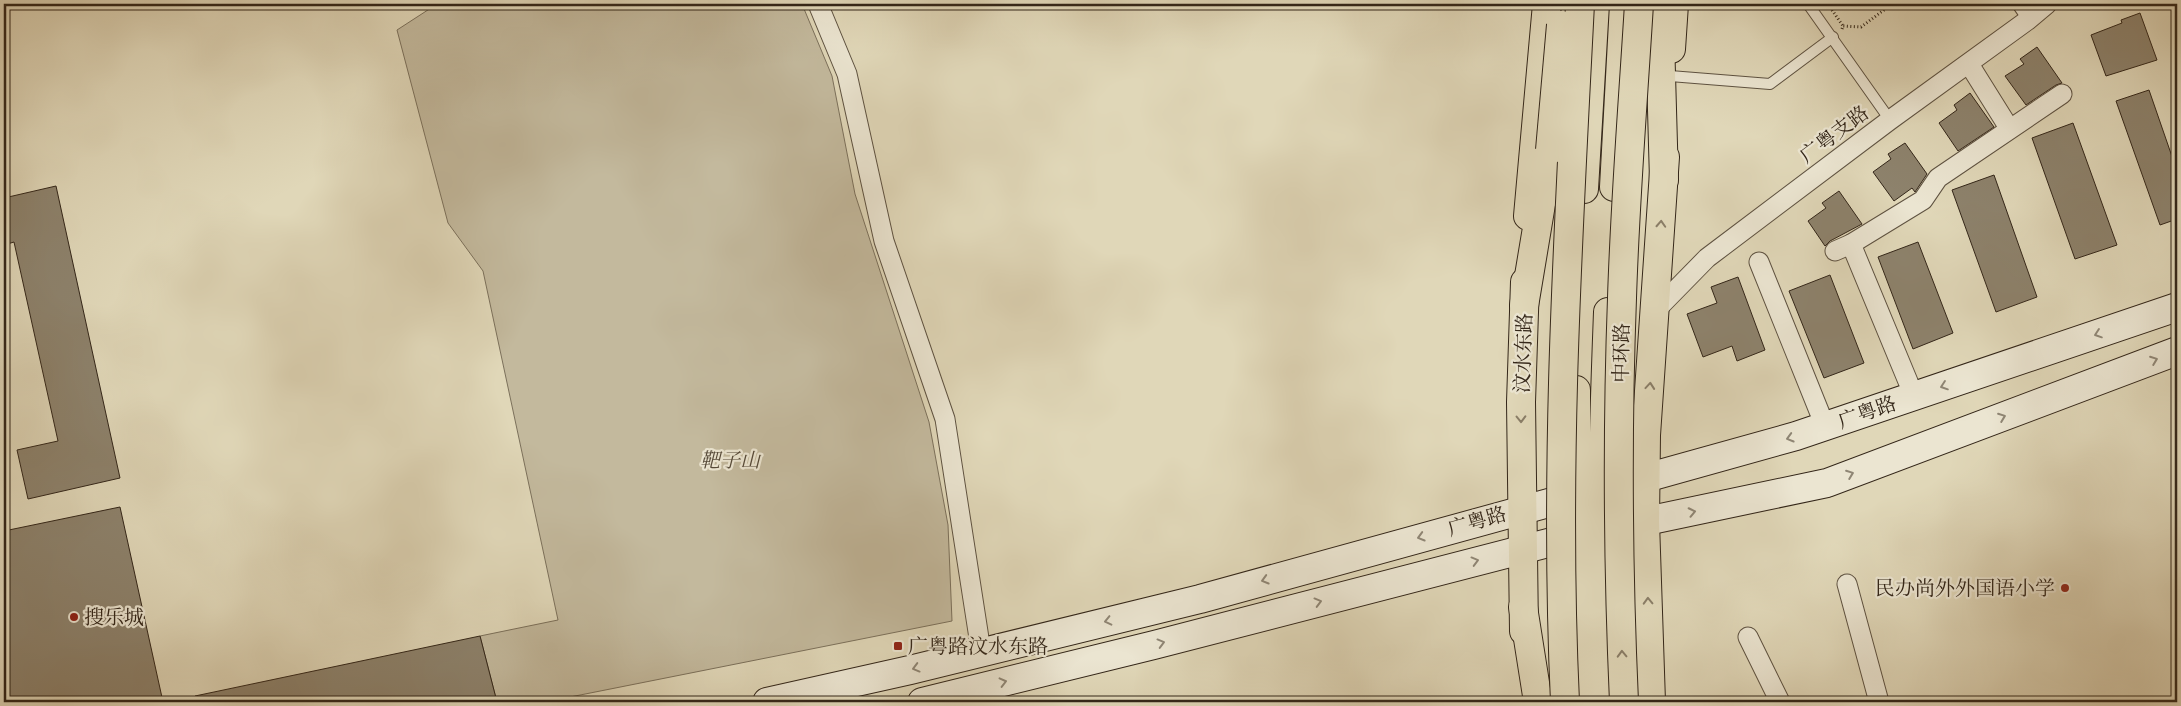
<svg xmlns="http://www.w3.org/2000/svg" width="2181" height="706" viewBox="0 0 2181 706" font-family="'Gentium Book Plus','Noto Serif SC',serif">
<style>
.green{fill:#c3b99d;stroke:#7b705b}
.building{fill:#8d826c;stroke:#332619}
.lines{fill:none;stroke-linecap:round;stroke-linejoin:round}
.lane-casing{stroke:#5e5241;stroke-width:12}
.street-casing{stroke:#5e5241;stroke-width:21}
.secondary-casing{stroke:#332619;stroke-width:30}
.primary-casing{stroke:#332619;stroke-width:30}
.highway-casing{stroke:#332619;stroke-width:30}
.path{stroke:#332619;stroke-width:3;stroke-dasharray:1 2.5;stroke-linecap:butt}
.lane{stroke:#ebe5d1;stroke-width:10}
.street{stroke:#ebe5d1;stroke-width:19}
.secondary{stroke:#ebe5d1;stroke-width:28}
.primary{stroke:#e0d7b8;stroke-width:28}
.highway{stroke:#e0d7b8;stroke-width:28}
.highway-bridge-casing{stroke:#332619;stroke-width:30;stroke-linecap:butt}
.highway-bridge{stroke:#e0d7b8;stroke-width:28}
.oneway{stroke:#8a7e68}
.oneway2{stroke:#8f8675}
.poi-dot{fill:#8f2418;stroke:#ebe5d1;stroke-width:2}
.labels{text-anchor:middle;stroke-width:4.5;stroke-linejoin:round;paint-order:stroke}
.street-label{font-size:20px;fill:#332619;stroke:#ebe5d1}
.park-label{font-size:20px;font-style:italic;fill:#574b3a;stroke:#ebe5d1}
.poi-label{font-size:20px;fill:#332619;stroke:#ebe5d1;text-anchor:start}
</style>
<rect width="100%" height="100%" fill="#e0d7b8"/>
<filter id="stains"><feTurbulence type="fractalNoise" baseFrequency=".004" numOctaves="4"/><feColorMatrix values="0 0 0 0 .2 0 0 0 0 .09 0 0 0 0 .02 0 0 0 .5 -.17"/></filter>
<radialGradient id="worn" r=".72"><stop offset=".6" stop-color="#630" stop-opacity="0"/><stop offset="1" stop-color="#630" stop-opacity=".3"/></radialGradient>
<polygon class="green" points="434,4 802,4 832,76 855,194 929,422 948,525 952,621 545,702 497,702 480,636 558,620 483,271 448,223 397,30 434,6"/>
<g class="building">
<polygon points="2140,13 2157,60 2106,76 2091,35 2122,23 2121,20"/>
<polygon points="2037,47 2062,83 2056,85 2026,105 2005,76 2024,64 2020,59"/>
<polygon points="2149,90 2177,171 2177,219 2160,225 2116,101"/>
<polygon points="1970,93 1994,127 1958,151 1939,123 1957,110 1954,105"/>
<polygon points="2073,123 2117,245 2075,259 2032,138"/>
<polygon points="1905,143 1927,174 1915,192 1912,188 1894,201 1873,172 1891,159 1888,154"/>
<polygon points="1994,175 2037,297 1996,312 1952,190"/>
<polygon points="56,186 120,478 28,499 17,450 58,441 14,242 4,245 4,198"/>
<polygon points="1839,191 1862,224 1830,241 1825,246 1808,221 1826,208 1822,203"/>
<polygon points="1918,242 1953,333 1913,349 1878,257"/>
<polygon points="1830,275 1864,363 1824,378 1789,291"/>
<polygon points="1738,277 1765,350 1737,361 1732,346 1703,357 1687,314 1717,303 1711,287"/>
<polygon points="120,507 163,702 4,702 4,531"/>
<polygon points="480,636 497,702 196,702 195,696"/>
</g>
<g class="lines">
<defs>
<g id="lane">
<polyline points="1808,4 1890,120"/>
<polyline points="2017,4 2028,20"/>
<polyline points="1670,76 1770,84 1833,37"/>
</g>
<g id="street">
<polyline points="818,4 847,74 884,241 945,419 981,651"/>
<polyline points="1969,64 2009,128"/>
<polyline points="1851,244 1914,396"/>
<polyline points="1835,251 1851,244 1923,200 1938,178 2062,94"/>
<polyline points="1759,262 1825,426"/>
<polyline points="1657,309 1707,258 1890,120 2028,20 2047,4"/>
<polyline points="1847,584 1879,702"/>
<polyline points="1748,637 1780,702"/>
</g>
<g id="secondary">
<polyline points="1624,484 1796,436 2177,307"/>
<polyline points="767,702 910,670 1200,599 1585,493"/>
<polyline points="922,702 1154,645 1575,536 1827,483 2177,351"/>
</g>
<g id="primary">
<polyline points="1671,49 1674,4"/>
<polyline points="1614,187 1624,4"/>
<polyline points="1584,189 1595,4"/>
<polyline points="1528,216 1547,4"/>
<polyline points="1576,390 1576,608 1579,702"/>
<polyline points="1524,631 1521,402 1525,282"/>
<path d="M1606 702C1599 573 1603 442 1608 312"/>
<polyline points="1651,702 1645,522 1646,435 1665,157"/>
</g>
<g id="highway">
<polyline points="1659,4 1664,180"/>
<polyline points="1524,306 1550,150"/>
<polyline points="1523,607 1538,702"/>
</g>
</defs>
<use href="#lane" class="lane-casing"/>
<use href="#street" class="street-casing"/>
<use href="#secondary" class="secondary-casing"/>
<use href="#primary" class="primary-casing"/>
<use href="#highway" class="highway-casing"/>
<g class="path">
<polyline points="1832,10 1843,26"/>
<polyline points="1842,29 1843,26 1861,27 1892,4"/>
</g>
<use href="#lane" class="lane"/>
<use href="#street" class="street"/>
<use href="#secondary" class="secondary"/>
<use href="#primary" class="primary"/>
<use href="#highway" class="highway"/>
<defs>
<g id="highway-bridge">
<polyline points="1550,150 1561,25"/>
<path d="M1565 702C1554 469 1568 237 1580 4"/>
<path d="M1624 702C1618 568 1617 432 1622 298 1625 200 1633 102 1639 4"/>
</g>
</defs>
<use href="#highway-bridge" class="highway-bridge-casing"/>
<use href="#highway-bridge" class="highway-bridge"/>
</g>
<defs><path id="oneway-chevron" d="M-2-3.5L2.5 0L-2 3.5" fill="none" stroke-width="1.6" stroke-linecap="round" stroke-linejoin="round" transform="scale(1.25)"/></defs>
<g class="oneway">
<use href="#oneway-chevron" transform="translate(1661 224) rotate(-87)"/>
<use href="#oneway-chevron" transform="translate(1650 386) rotate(-85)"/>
<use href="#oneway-chevron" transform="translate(1521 419) rotate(89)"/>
<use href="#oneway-chevron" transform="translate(1648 601) rotate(-92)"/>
<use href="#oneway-chevron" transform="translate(1622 654) rotate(-92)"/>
</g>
<g class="oneway2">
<use href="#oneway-chevron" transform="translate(2098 334) rotate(161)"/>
<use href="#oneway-chevron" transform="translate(2154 360) rotate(-21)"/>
<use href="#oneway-chevron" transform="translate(1944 386) rotate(161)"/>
<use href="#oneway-chevron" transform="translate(2002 417) rotate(-21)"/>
<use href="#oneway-chevron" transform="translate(1790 438) rotate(164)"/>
<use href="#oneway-chevron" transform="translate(1850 474) rotate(-21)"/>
<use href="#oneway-chevron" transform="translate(1692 512) rotate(-12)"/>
<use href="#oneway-chevron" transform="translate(1421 537) rotate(164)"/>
<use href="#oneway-chevron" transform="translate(1475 561) rotate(-15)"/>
<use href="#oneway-chevron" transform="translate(1265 580) rotate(164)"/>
<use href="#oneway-chevron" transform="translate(1318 602) rotate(-15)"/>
<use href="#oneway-chevron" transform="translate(1108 621) rotate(167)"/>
<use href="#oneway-chevron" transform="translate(1161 643) rotate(-15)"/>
<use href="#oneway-chevron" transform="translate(916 668) rotate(165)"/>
<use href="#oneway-chevron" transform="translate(1003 682) rotate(-14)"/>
</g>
<g class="poi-dot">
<circle cx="2065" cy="588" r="5"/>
<circle cx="74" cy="617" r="5"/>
<rect x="893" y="641" width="10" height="10" rx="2.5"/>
</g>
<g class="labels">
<g class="street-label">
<text transform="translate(1834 134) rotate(-37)" y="7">广粤支路</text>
<text transform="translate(1523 353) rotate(-88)" y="7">汶水东路</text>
<text transform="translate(1621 353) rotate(-89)" y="7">中环路</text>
<text transform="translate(1867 412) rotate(-19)" y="7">广粤路</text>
<text transform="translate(1477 521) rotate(-16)" y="7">广粤路</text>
</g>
<g class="park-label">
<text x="730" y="467">靶子山</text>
</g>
<g class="poi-label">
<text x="2055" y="595" text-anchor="end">民办尚外外国语小学</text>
<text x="84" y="624">搜乐城</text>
<text x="908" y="653">广粤路汶水东路</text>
</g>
</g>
<rect width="2181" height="706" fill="none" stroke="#e0d7b8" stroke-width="20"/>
<rect x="5" y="5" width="2171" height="696" fill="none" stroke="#332619" stroke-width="2.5"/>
<rect x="10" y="10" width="2161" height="686" fill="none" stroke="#332619"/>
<rect width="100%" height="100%" filter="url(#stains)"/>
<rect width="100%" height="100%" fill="url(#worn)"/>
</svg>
